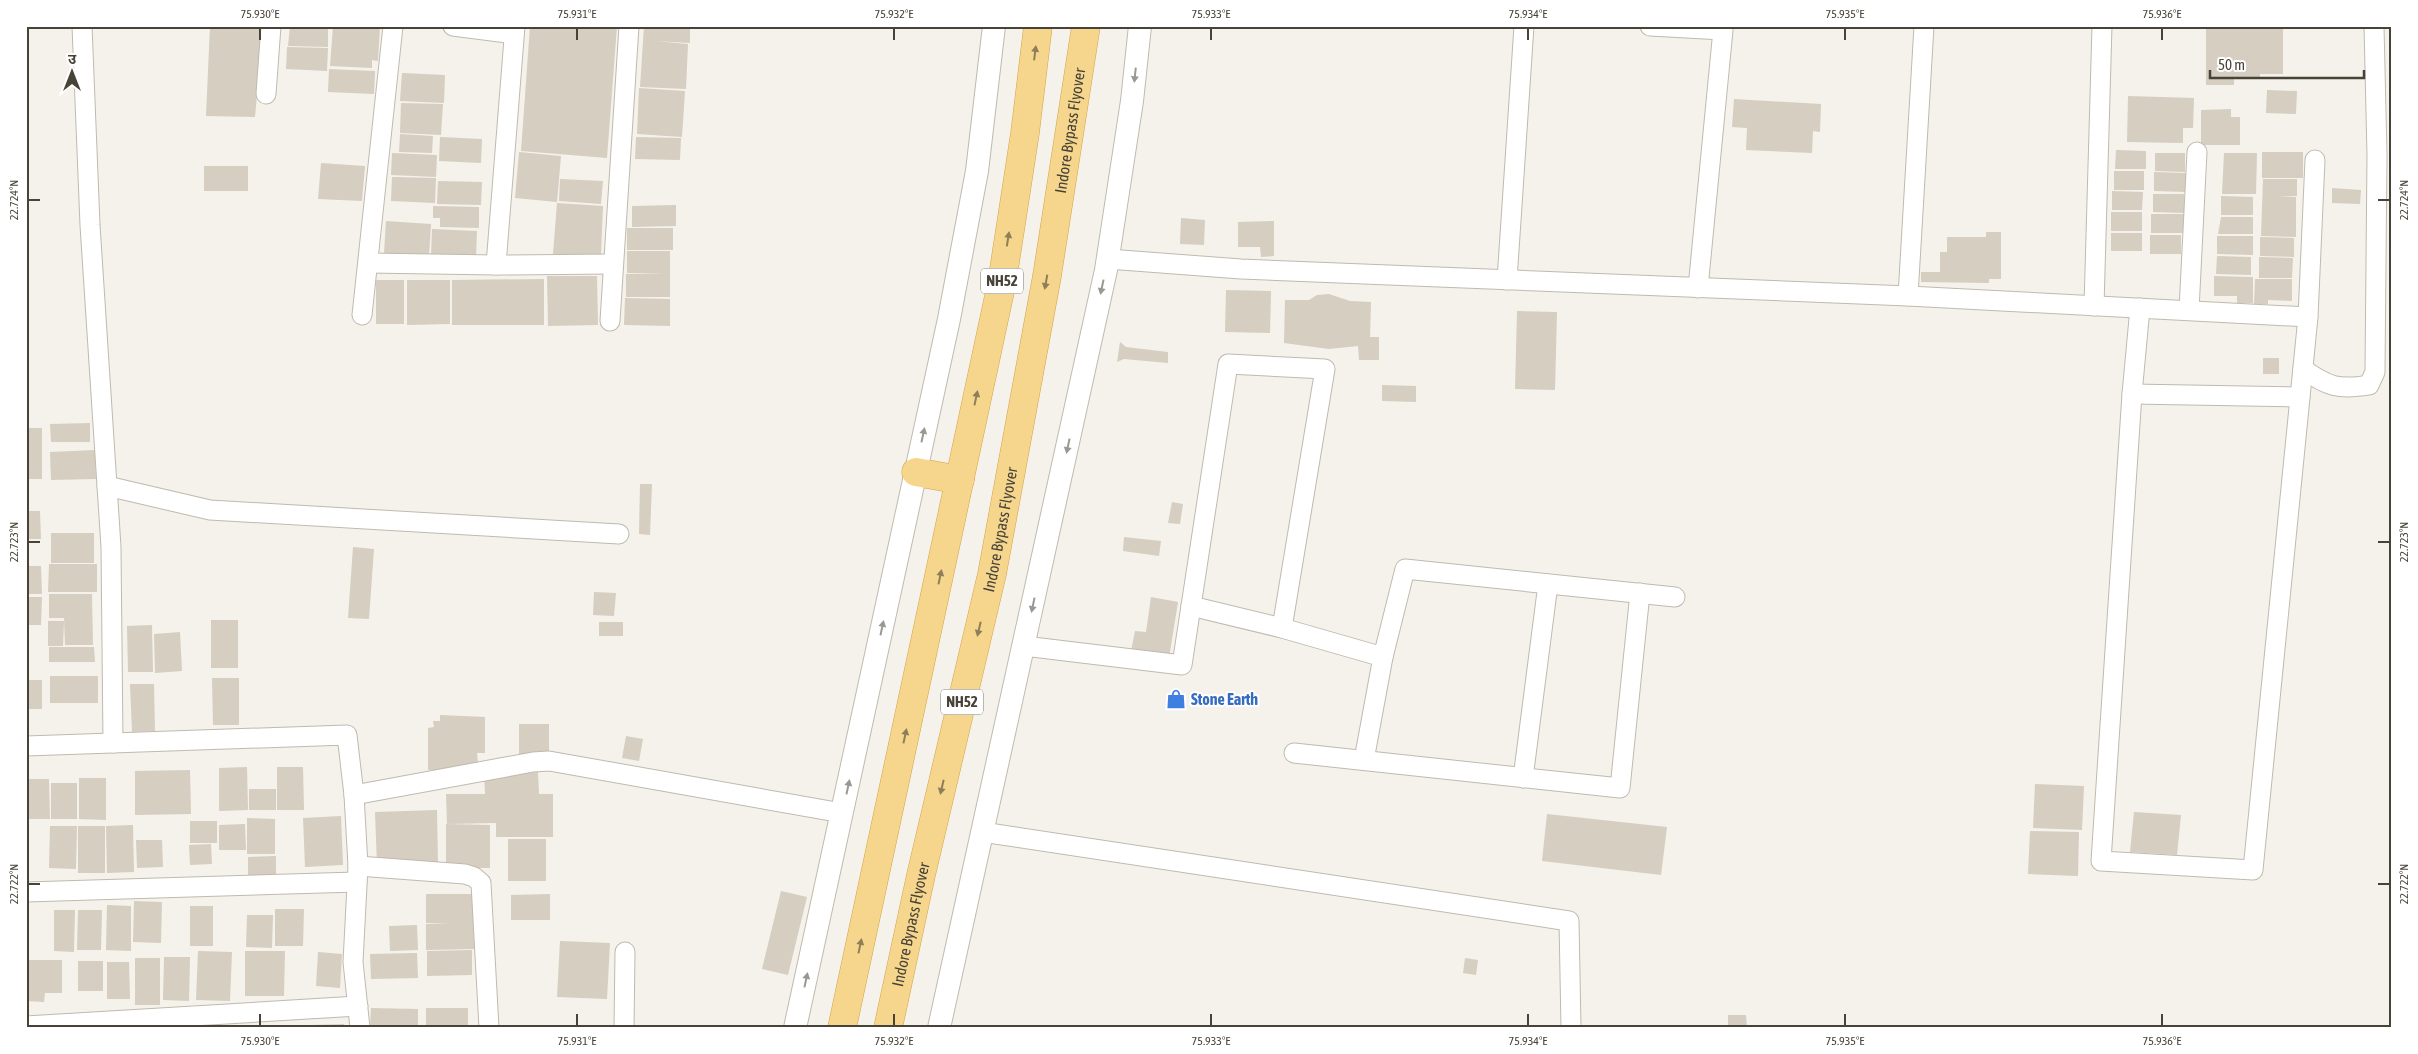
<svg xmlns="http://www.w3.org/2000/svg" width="2418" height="1054" viewBox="0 0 2418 1054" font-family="'Asap Condensed','Noto Sans Devanagari',sans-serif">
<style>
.building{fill:#d5cec1}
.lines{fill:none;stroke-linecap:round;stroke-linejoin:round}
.minor-casing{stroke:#c0baae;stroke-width:21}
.tertiary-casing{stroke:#c0baae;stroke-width:24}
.trunk-casing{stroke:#d4a245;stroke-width:29}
.minor{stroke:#fff;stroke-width:19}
.tertiary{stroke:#fff;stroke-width:22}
.trunk{stroke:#f6d68c;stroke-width:28}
.oneway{fill:#8e7e5a}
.oneway2{fill:#9a9892}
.ticks{fill:none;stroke:#484339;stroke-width:2}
.labels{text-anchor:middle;stroke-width:4;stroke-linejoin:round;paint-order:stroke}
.shield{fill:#fff;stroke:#7f7b74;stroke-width:1}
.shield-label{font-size:15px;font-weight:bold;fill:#484339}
.street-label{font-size:16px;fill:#484339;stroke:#fff}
.shop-label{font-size:16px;font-weight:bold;fill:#366cbe;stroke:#fff;text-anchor:start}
.neatline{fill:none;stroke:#484339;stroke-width:2}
.ticks-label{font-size:12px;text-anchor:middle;fill:#484339}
</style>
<rect width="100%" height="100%" fill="#f4f2eb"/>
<g class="building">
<polygon points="210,26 263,29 255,117 206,116"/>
<polygon points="290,26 328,26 328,47 288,46"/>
<polygon points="333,26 380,26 378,61 372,60 372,68 330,66"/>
<polygon points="530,26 617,26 607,158 521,151"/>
<polygon points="644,26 690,26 690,43 655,41 688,44 686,89 640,87"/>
<polygon points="2206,26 2283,26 2283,74 2260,74 2260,78 2234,78 2234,85 2206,85"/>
<polygon points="287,47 328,48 327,71 286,69"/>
<polygon points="329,69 375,71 374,94 328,92"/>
<polygon points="402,73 445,75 444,103 400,101"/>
<polygon points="639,88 685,91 682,137 637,134"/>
<polygon points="2267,90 2297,91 2296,114 2266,113"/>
<polygon points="2128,96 2194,98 2193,128 2183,128 2183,143 2127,142"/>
<polygon points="1734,99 1821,104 1820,132 1813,131 1812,153 1746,150 1747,128 1732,127"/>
<polygon points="401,103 443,104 441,135 400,133"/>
<polygon points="2231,109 2231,117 2240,117 2240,145 2201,145 2201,110"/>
<polygon points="400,134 433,136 432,153 399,152"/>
<polygon points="440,137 482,139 481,163 439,161"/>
<polygon points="636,137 681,138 680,160 635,159"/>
<polygon points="2116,150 2146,151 2146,169 2115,169"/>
<polygon points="519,152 561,156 557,202 515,198"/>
<rect x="2262" y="152" width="41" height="26"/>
<polygon points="392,153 437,155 436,177 391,175"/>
<polygon points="2155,153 2185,153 2185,172 2155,171"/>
<polygon points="2224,153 2257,153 2256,194 2222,194"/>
<polygon points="321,163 365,166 362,201 318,199"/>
<rect x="204" y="166" width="44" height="25"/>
<rect x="2114" y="171" width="30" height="19"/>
<polygon points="2154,172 2186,173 2186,192 2154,191"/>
<polygon points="392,177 436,178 435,203 391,201"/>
<polygon points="560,179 603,181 601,204 559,201"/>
<polygon points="2263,179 2297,179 2297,196 2277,196 2296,197 2296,237 2261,236"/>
<polygon points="438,181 482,182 481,205 437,204"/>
<polygon points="2332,188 2361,190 2360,204 2332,203"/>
<polygon points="2112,191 2143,192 2142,210 2112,210"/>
<polygon points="2153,194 2184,194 2184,213 2153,212"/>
<polygon points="2221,196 2253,197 2253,215 2221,215"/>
<polygon points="557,203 603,206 601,255 553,254"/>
<polygon points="676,205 676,226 632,227 632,206"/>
<polygon points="433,206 479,207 479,228 440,227 440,218 433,218"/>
<rect x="2111" y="212" width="31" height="19"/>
<polygon points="2151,214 2184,214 2183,233 2151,233"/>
<polygon points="2221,217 2253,217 2253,234 2218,234"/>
<polygon points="1181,218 1205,220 1204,245 1180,244"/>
<polygon points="386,221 431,224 429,256 384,253"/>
<polygon points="1274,221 1274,256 1261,257 1260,247 1238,247 1238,222"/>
<rect x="627" y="228" width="46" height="22"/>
<polygon points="432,229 477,231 476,258 431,256"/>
<polygon points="1986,232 2001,232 2001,279 1989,279 1989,283 1921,282 1921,272 1940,272 1940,252 1947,252 1947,237 1986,237"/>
<rect x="2111" y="233" width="31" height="18"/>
<rect x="2150" y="235" width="31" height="19"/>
<polygon points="2217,236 2253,236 2253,255 2217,254"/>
<polygon points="2260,237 2294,238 2294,257 2260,256"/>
<polygon points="627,251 670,251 670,297 626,297 626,274 667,274 627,273"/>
<polygon points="2217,256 2251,257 2251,275 2216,274"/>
<polygon points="2259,257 2293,258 2292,278 2259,278"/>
<polygon points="547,276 597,276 598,325 548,326"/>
<polygon points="2214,276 2253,277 2253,303 2237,303 2237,296 2214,296"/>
<polygon points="544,279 544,325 452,325 452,280"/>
<polygon points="2255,279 2292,279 2292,301 2268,300 2268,304 2254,304"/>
<rect x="376" y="280" width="28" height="44"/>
<polygon points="407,280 450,280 450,324 407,325"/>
<polygon points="1226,290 1271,291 1270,333 1225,332"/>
<polygon points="1329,294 1350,301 1371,302 1370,337 1379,337 1379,360 1359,360 1358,346 1329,349 1284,343 1285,300 1309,300 1317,295"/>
<polygon points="625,298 670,299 670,326 624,325"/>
<polygon points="1517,311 1557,312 1555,390 1515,389"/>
<polygon points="1120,342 1126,347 1168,352 1168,363 1124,359 1117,362"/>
<rect x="2263" y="358" width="16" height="16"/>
<polygon points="1382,385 1416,386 1416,402 1382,401"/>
<polygon points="90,423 90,442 51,442 50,424"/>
<rect x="26" y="428" width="16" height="51"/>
<polygon points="95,450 96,479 51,480 50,452"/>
<polygon points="640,484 652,484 650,535 639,534"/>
<polygon points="1172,502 1183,504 1180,524 1168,523"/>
<polygon points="26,511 40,511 41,539 26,539"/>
<rect x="51" y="533" width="43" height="30"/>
<polygon points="1124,537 1161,541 1159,556 1123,551"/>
<polygon points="353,547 374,549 369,619 348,618"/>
<polygon points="49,564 97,564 97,592 48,592"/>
<polygon points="26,566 41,566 42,594 26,594"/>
<polygon points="594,592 616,593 614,616 593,615"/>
<polygon points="49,594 92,594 93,645 65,645 64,618 49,618"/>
<polygon points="26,597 42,597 41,625 26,625"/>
<polygon points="1151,597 1178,602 1169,658 1131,651 1135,631 1146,632"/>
<rect x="211" y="620" width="27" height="48"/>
<polygon points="48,621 64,621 63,646 48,646"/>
<rect x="599" y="622" width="24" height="14"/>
<polygon points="152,625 153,672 128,672 127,626"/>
<polygon points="180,632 182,671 155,673 154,634"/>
<polygon points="49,647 94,647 95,662 49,662"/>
<rect x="50" y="676" width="48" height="27"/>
<polygon points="212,678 239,678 239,725 213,725"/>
<rect x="26" y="680" width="16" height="29"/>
<polygon points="130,684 154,684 155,731 132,732"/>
<polygon points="440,715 485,717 485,753 477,753 478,763 458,771 428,770 428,728 434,727 433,721 440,721"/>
<polygon points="519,724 549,724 549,758 519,757"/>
<polygon points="626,736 643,739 639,761 622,758"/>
<polygon points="247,767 248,810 219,811 219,768"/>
<polygon points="277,767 303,767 304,810 277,810"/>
<polygon points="190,770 191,814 135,815 135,771"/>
<polygon points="538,772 539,794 553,794 553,837 496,837 496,823 447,824 446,794 485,794 484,775"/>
<polygon points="79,778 106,778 106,820 79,819"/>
<polygon points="26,779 49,779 50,819 26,819"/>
<rect x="51" y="783" width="26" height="36"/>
<polygon points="2035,784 2084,786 2082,830 2033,828"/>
<rect x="249" y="789" width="27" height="21"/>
<polygon points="437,810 438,863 377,865 375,812"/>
<polygon points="2134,812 2181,815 2177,855 2130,852"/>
<polygon points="1547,814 1667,827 1661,875 1542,861"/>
<polygon points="341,816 343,865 305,867 303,818"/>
<polygon points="247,818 275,819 275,854 247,854"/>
<rect x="190" y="821" width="27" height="22"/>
<polygon points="245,824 246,850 219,850 219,825"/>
<polygon points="446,824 490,825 490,868 446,868"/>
<polygon points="133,825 134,872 107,873 106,826"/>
<polygon points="50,826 77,826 76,869 49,868"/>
<rect x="78" y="826" width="27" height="47"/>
<polygon points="2030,831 2079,832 2078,876 2028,874"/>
<rect x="508" y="839" width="38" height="42"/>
<polygon points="136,840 162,840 163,867 137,868"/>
<polygon points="211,844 212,864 190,865 189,845"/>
<polygon points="276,856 276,876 248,876 248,857"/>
<polygon points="781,891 807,897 788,975 762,969"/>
<polygon points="426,894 473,894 474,949 426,950 426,924 451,923 426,923"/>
<polygon points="550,894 550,920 511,920 511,895"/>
<polygon points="134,901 162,902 161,943 133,942"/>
<polygon points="107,905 131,906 131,951 106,950"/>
<rect x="190" y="906" width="23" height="40"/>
<polygon points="275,909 304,909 303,946 275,946"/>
<polygon points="54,910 75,910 74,952 54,951"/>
<polygon points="78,910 102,910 101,950 77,950"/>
<polygon points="247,915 273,915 272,948 246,947"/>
<polygon points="417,925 418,950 390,951 389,926"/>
<polygon points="560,941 610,943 607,999 557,997"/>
<polygon points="472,950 472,975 427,976 427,951"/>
<polygon points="198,951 232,952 230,1001 196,1000"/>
<polygon points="245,951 285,951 284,996 245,996"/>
<polygon points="318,952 342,954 340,988 316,986"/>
<polygon points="417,953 418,978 371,979 370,954"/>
<polygon points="164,957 190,957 189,1001 163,1000"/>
<rect x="135" y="958" width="25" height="47"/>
<polygon points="1465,958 1478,960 1476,975 1463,973"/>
<polygon points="26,960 62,960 62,993 45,993 44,1002 26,1001"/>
<rect x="78" y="961" width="25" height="30"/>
<polygon points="107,962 129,962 130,999 107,999"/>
<polygon points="371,1008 418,1009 418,1028 370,1028"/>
<rect x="426" y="1008" width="42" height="20"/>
<polygon points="1728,1015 1746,1015 1747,1028 1728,1028"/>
<polygon points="344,1024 344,1028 311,1028 311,1025"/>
</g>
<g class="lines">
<defs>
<g id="minor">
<polyline points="82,26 90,225 111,547 113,743"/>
<polyline points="453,26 514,34"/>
<polyline points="1650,26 1723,30 1698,288"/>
<polyline points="266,94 271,26"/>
<polyline points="1108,259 1241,269 1908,296 2308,317"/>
<polyline points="368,263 496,265 613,264"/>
<polyline points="496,265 515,26"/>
<polyline points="1507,280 1524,26"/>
<polyline points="1908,296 1924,26"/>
<polyline points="2094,306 2102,26"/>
<polyline points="2140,308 2132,394 2101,861 2253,870 2308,317 2315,160"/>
<polyline points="2189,310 2197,152"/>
<polyline points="362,315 393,26"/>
<polyline points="610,321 629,26"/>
<path d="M2303 369C2328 387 2339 390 2369 385L2375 372 2377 155 2374 26"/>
<polyline points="2132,394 2300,397"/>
<polyline points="107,486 210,510 619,534"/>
<polyline points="1191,606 1282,628 1383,657"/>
<polyline points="1024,646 1182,665 1228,364 1325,369 1282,628"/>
<polyline points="26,746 347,735 354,795 358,866 353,962 360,1028"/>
<polyline points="1294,753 1620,788 1640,593"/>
<polyline points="1364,760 1383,657 1405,569 1675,597"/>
<polyline points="1523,778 1548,584"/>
<polyline points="354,795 533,762 549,761 842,813"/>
<polyline points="982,832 1569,921 1571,1028"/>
<polyline points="358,866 465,874 474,877 481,883 489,1028"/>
<polyline points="26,892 357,882"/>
<polyline points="26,1026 358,1006"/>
<polyline points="624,1028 625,952"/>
</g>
<g id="tertiary">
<polyline points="795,1028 949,319 977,171 994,26"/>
<polyline points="939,1028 1106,270 1132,101 1140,26"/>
</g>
<g id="trunk">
<polyline points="916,472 960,480"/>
<polyline points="842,1028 1002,282 1025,133 1038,26"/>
<path id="s1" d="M888 1028 921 875 992 574 1047 276 1086 26"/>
</g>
</defs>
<use href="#minor" class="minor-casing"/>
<use href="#tertiary" class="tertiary-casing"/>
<use href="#trunk" class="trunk-casing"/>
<use href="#minor" class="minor"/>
<use href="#tertiary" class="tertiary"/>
<use href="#trunk" class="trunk"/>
</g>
<defs><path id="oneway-solid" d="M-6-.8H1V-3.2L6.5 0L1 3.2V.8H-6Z" transform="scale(1.25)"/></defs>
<g class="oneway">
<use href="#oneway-solid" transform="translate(1035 53) rotate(-83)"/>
<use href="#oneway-solid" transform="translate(1008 239) rotate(-81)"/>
<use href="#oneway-solid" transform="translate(1046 282) rotate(100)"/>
<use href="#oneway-solid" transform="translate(976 398) rotate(-78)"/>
<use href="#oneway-solid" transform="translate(940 577) rotate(-78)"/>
<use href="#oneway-solid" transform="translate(979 629) rotate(103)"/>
<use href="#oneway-solid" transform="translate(905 736) rotate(-78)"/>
<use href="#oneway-solid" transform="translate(942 787) rotate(103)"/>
<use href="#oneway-solid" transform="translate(860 946) rotate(-78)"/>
</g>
<g class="oneway2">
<use href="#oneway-solid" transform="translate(1135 75) rotate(96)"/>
<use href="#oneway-solid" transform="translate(1102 287) rotate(102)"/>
<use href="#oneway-solid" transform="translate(923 435) rotate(-78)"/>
<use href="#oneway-solid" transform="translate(1068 446) rotate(102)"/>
<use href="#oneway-solid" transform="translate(1033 605) rotate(102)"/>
<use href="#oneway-solid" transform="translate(882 628) rotate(-78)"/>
<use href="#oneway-solid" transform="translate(848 787) rotate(-78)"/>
<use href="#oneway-solid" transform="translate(806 980) rotate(-78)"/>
</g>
<path class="ticks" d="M260 28V40M577 28V40M894 28V40M1211 28V40M1528 28V40M1845 28V40M2162 28V40M28 200H40M2378 200H2390M28 542H40M2378 542H2390M28 884H40M2378 884H2390M260 1014V1026M577 1014V1026M894 1014V1026M1211 1014V1026M1528 1014V1026M1845 1014V1026M2162 1014V1026"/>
<defs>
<symbol id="shop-bare" viewBox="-9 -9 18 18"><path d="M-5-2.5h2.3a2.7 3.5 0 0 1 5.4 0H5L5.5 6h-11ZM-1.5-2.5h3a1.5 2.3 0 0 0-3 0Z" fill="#3f7fe0" stroke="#fff" stroke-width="2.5" paint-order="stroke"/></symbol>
</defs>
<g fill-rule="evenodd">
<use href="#shop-bare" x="1162" y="685" width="28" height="28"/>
</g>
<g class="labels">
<g class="shield">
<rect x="981" y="268.5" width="42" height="25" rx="4"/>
<rect x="941" y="689.5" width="42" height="25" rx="4"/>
</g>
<g class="shield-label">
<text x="1002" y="286">NH52</text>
<text x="962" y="707">NH52</text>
</g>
<g class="street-label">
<text dy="6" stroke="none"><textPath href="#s1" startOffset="916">Indore Bypass Flyover</textPath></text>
<text dy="6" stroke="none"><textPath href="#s1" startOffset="511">Indore Bypass Flyover</textPath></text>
<text dy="6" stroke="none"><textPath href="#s1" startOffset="106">Indore Bypass Flyover</textPath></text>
</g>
<g class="shop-label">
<text x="1191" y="705">Stone Earth</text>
</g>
</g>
<rect width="2418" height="1054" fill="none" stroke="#ffffff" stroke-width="55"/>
<g transform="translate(72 72)" stroke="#ffffff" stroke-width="4" paint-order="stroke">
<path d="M0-4L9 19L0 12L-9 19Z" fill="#484339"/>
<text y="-8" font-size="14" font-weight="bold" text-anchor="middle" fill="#484339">उ</text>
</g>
<path d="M2210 70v8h154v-8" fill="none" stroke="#484339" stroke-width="2.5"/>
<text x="2218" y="70" font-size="15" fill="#484339" stroke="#ffffff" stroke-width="4" paint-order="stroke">50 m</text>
<rect x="28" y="28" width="2362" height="998" class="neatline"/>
<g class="ticks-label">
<text x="260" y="18">75.930°E</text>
<text x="577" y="18">75.931°E</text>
<text x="894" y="18">75.932°E</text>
<text x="1211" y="18">75.933°E</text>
<text x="1528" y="18">75.934°E</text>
<text x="1845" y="18">75.935°E</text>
<text x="2162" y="18">75.936°E</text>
<text transform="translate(14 200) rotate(-90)" y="4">22.724°N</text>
<text transform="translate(2404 200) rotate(-90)" y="4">22.724°N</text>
<text transform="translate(14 542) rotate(-90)" y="4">22.723°N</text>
<text transform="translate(2404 542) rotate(-90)" y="4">22.723°N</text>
<text transform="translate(14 884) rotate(-90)" y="4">22.722°N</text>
<text transform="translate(2404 884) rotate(-90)" y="4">22.722°N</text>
<text x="260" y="1045">75.930°E</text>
<text x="577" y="1045">75.931°E</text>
<text x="894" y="1045">75.932°E</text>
<text x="1211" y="1045">75.933°E</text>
<text x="1528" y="1045">75.934°E</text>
<text x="1845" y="1045">75.935°E</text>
<text x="2162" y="1045">75.936°E</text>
</g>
</svg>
